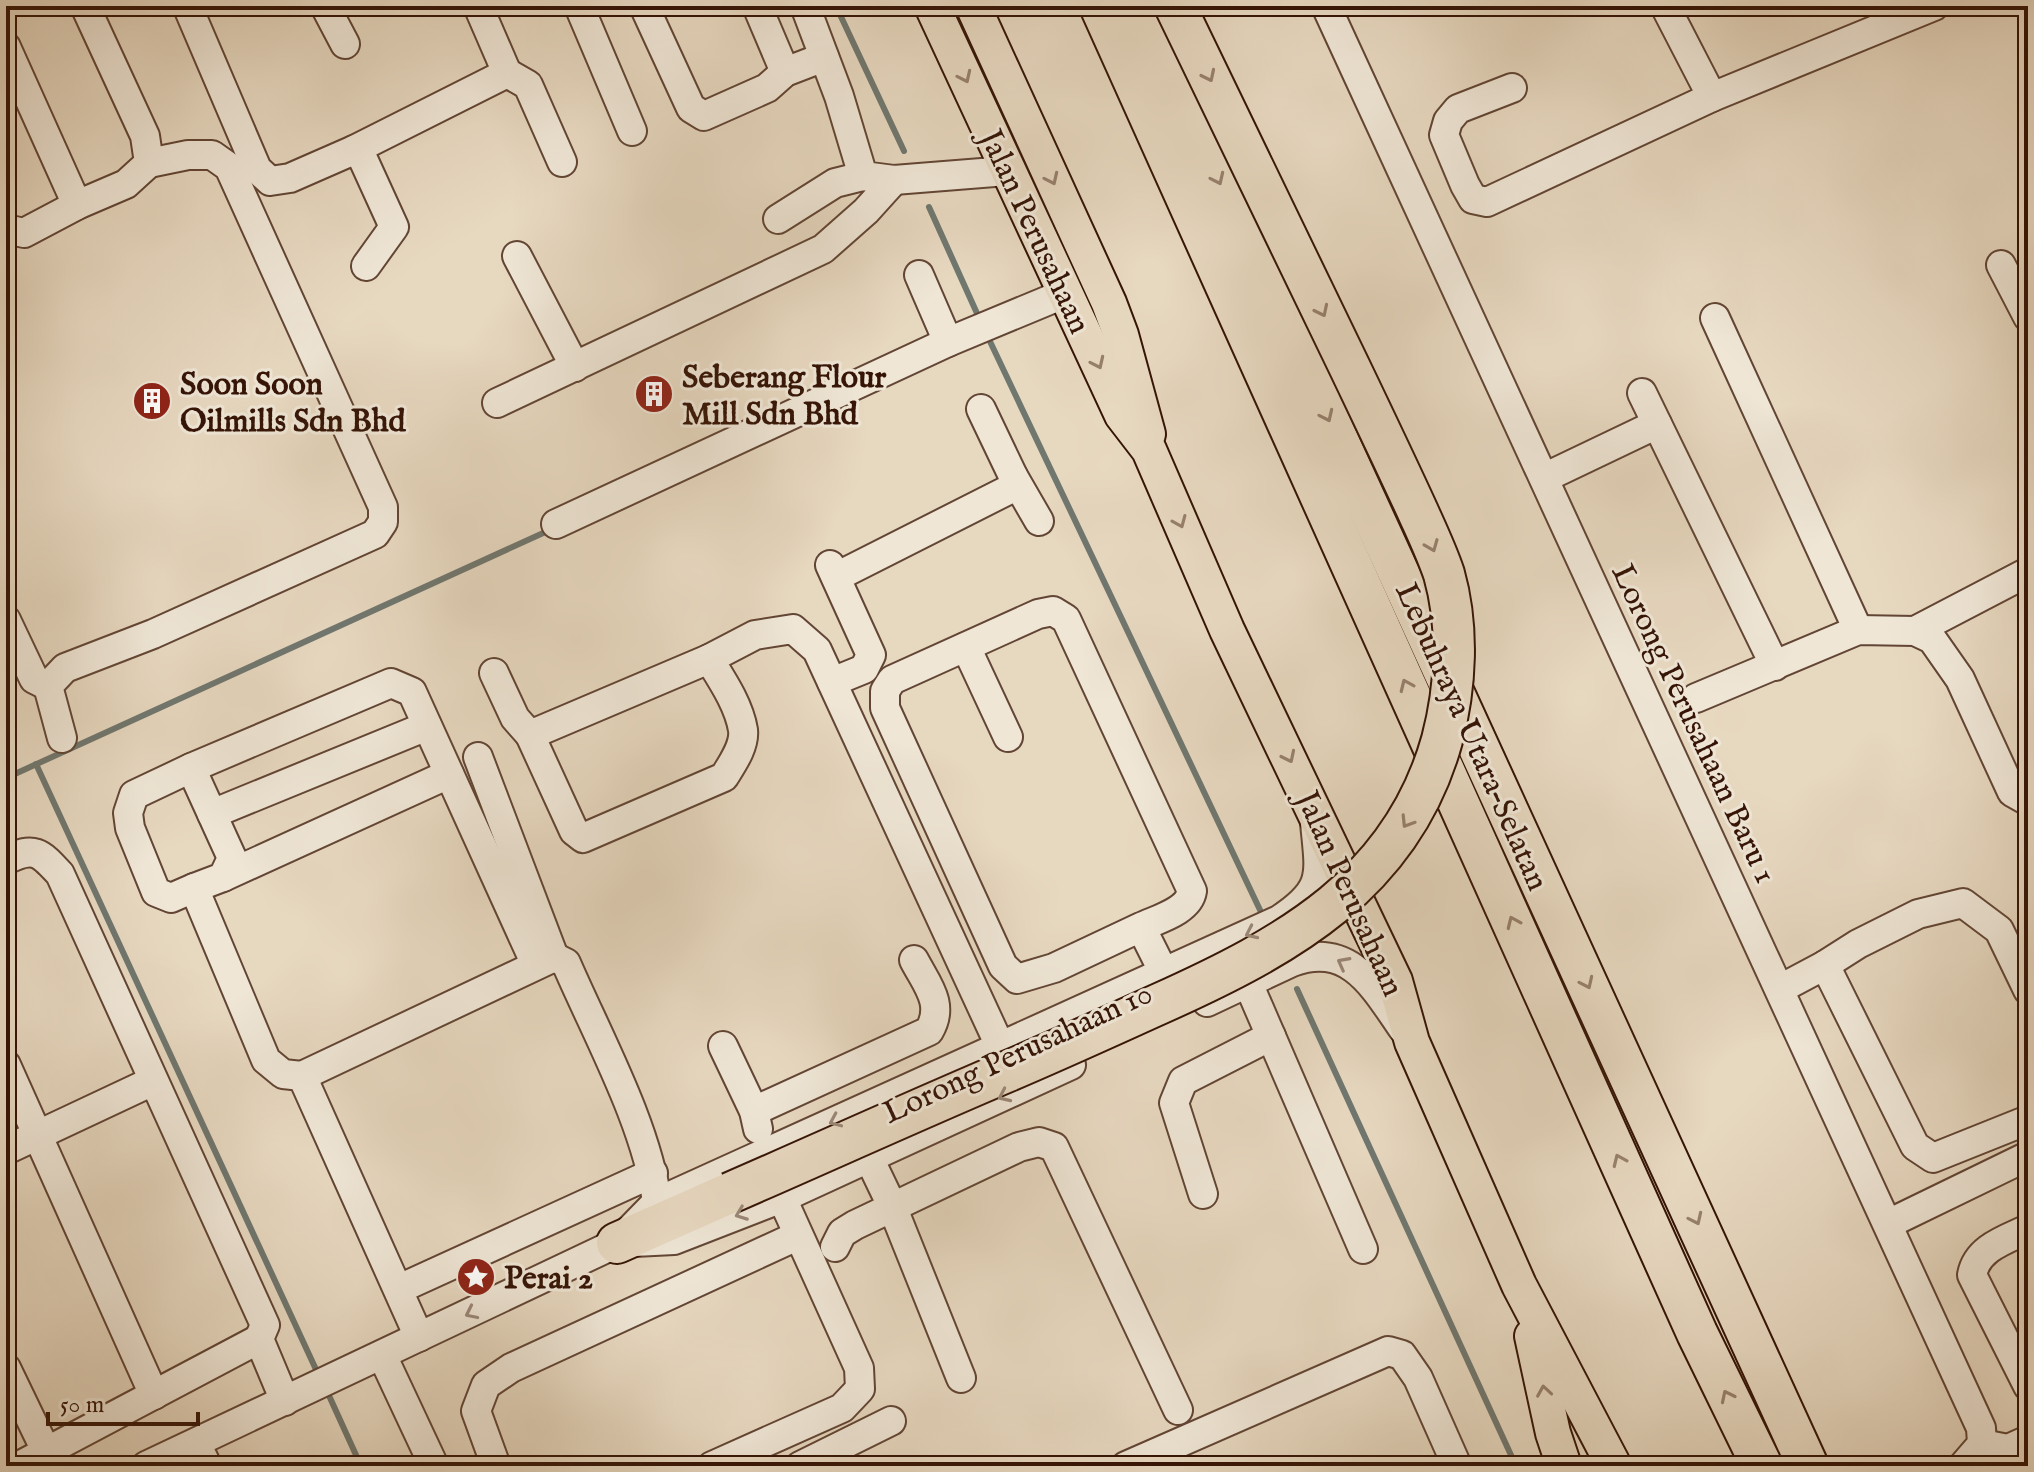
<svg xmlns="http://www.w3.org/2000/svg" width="2034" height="1472" viewBox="0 0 2034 1472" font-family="'IM FELL English',serif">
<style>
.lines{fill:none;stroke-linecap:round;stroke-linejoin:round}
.stream{stroke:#70776f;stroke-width:6}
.minor-casing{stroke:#624534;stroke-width:32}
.major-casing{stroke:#351406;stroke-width:38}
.highway-casing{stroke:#351406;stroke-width:44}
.minor{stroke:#efe6d6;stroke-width:28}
.major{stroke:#e7d8c0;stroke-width:34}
.highway{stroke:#e7d8c0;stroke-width:40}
.highway-bridge-casing{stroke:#351406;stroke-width:44;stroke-linecap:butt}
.highway-bridge{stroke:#e7d8c0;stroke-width:40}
.oneway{stroke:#97806c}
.oneway2{stroke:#9b8878}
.labels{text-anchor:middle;stroke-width:6;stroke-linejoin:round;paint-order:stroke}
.street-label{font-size:32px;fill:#351406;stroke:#efe6d6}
.poi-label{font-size:32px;font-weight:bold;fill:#351406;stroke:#efe6d6;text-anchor:start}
</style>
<rect width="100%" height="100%" fill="#e7d8c0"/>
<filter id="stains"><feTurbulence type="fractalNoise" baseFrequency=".0025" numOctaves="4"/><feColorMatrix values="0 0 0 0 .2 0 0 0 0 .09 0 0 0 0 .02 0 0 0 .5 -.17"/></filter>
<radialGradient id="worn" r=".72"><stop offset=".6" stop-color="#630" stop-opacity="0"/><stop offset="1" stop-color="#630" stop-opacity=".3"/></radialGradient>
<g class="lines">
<g class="stream">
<polyline points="836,6 904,151"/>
<polyline points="929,207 980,320"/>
<polyline points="986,333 1261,912"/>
<polyline points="36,764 319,1376"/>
<polyline points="6,778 552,529"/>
<polyline points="1297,989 1516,1466"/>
<polyline points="326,1389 361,1466"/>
</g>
<defs>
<g id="minor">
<polyline points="325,6 345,44"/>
<polyline points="478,6 507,73"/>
<polyline points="579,6 632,131"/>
<polyline points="644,6 691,108 704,116 767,88 785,72 824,57"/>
<polyline points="757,6 785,72"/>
<polyline points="805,6 839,96 863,176 894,180 1007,171"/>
<polyline points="1326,6 1981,1428 1982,1444 1963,1466"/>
<polyline points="1665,6 1712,97"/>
<polyline points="189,10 257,169 270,181 290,178 354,150 363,159 394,227 366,266"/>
<polyline points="6,47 77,205"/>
<polyline points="1512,88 1458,109 1448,121 1444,135 1465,185 1473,199 1487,202 1712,97 1934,6"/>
<polyline points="354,150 507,73 528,85 562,162"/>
<polyline points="778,219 835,183 863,176"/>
<polyline points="6,229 24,233 77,205 126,184 149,163 145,136 85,6"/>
<polyline points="517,256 575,367"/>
<polyline points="2001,265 2028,317"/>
<polyline points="919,275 948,342"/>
<polyline points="1715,318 1858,630"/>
<polyline points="1642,393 1775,666"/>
<polyline points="497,403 823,249 866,211 894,180"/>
<polyline points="1013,476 1039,521"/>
<polyline points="1544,478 1657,424"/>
<polyline points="556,524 948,342 1066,293"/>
<polyline points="830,565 871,655 864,669 832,682"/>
<polyline points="836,577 1012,488 1013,476 981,409"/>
<polyline points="6,620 34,679 48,686"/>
<polyline points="1915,631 2028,572"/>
<polyline points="966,647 1008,737"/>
<polyline points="494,673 515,718 530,735 709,659"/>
<polyline points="1696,698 1858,630 1915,631 1932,639 1960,679 2012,792 2028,801"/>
<path d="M530 735 574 831 583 838 724 777C732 764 745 746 743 730 739 705 722 680 709 659L755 635 793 629 817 650 1000 1046"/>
<polyline points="62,738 48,686 65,668 153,634 375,534 383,522 383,507 229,167 212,155 188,155 149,163"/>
<polyline points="478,757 554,957"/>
<path d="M191 768 232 858 223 877 194 888 266 1060 283 1074 302 1076 554 957 566 963C597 1035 647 1125 657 1202"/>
<polyline points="212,814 427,726"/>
<path d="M6 860C34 846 40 852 60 874L265 1325 259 1339 285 1401"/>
<polyline points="223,877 449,774"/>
<polyline points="194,888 171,898 156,892 130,828 128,813 134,795 191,768 391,683 412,692 536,965"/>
<path d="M1141 927 1054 968 1017 979 1003 966 885 708V691L892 680 1038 614 1053 611 1066 619 1192 891C1189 911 1158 919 1141 927L1164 973"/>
<polyline points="1825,965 1858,944 1918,914 1963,903 1999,930 2028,990"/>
<polyline points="1248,983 1363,1249"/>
<polyline points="1780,989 1825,965 1915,1146 1933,1158 2028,1120"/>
<path d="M1207 1002 1292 962C1350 941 1374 987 1403 1029"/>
<polyline points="723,1046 754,1111 758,1129"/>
<polyline points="6,1065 154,1395"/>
<polyline points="302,1076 419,1337"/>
<path d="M754 1111 929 1031C945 1004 927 985 914 960"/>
<polyline points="6,1150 153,1081"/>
<polyline points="869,1158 892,1206 961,1378"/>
<polyline points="1203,1194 1174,1103 1183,1081 1271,1036"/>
<polyline points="1888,1224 2028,1156"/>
<path d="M2028 1229C2005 1240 1977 1248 1972 1275L2028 1386"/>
<polyline points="634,1242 674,1240 782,1198 1071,1065"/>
<polyline points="835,1247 842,1233 855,1225 1019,1147 1039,1142 1054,1147 1178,1410"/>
<polyline points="399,1289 653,1173"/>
<polyline points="382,1355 434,1466"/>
<polyline points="6,1368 46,1451"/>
<polyline points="196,1443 207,1466"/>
<polyline points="1982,1444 2008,1449 2028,1440"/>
<polyline points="19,1466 259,1339"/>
<path d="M146 1466 617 1243 657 1202 1279 920C1326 889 1320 875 1315 823"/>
<polyline points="496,1466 476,1411 486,1385 511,1368 797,1236"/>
<polyline points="712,1466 842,1408 860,1389 859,1368 782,1198"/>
<polyline points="800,1466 891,1421"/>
<polyline points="1126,1466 1388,1351 1402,1355 1418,1378 1457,1466"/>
</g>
<g id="major">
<polyline points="932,6 1122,415 1149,450 1227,630 1395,981 1412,1042 1519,1285 1614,1466"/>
<polyline points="973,6 1109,303 1121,335 1148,434"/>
<polyline points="1532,1336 1553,1433 1564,1466"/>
</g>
<g id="highway">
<polyline points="1100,6 1697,1333 1762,1466"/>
<polyline points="1139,6 1808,1466"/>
<polyline points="617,1243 730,1193"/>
</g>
</defs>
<use href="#minor" class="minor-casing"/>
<use href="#major" class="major-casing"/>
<use href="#highway" class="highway-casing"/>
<use href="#minor" class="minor"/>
<use href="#major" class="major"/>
<use href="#highway" class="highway"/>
<defs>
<path id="highway-bridge" d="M730 1193C822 1153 914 1111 1006 1072 1058 1050 1108 1027 1159 1004 1286 947 1402 884 1442 740 1456 687 1459 627 1444 574 1437 553 1427 532 1418 512 1396 464 1373 416 1350 368 1291 248 1233 127 1175 6"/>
</defs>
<use href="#highway-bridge" class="highway-bridge-casing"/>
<use href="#highway-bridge" class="highway-bridge"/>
</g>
<defs><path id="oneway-chevron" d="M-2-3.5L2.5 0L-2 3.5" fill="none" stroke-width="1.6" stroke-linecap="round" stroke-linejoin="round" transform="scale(2)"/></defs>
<g class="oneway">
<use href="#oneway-chevron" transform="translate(1209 76) rotate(64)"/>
<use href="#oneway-chevron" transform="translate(965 77) rotate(65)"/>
<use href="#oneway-chevron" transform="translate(1052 179) rotate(65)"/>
<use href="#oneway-chevron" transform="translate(1218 179) rotate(65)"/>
<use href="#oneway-chevron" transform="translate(1322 311) rotate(64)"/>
<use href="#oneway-chevron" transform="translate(1098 363) rotate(65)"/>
<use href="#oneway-chevron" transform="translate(1327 416) rotate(65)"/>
<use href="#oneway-chevron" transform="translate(1180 522) rotate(67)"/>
<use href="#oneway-chevron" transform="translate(1432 546) rotate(68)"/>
<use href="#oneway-chevron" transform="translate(1406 685) rotate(-114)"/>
<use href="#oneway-chevron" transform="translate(1289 757) rotate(64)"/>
<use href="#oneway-chevron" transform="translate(1407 822) rotate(122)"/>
<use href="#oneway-chevron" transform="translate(1513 922) rotate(-114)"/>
<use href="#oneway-chevron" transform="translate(1587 983) rotate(65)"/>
<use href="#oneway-chevron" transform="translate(1619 1160) rotate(-114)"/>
<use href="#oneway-chevron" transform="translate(1696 1219) rotate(65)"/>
<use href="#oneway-chevron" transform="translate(1544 1391) rotate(-99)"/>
<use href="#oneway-chevron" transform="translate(1727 1396) rotate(-116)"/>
</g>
<g class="oneway2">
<use href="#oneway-chevron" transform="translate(1251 933) rotate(155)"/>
<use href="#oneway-chevron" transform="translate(1343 963) rotate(-152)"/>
<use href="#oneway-chevron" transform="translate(1004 1096) rotate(155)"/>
<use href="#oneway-chevron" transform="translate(835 1121) rotate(156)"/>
<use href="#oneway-chevron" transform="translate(741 1214) rotate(159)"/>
<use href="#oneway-chevron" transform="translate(471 1313) rotate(154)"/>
</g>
<defs>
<symbol id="building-disc" viewBox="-11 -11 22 22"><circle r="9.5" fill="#8f2418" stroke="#efe6d6"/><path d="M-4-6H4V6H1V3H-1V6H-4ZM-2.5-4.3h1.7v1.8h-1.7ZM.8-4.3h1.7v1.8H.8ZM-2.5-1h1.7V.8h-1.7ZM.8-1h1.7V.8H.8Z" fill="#fff"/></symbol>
<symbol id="sight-disc" viewBox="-11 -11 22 22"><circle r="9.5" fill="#8f2418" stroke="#efe6d6"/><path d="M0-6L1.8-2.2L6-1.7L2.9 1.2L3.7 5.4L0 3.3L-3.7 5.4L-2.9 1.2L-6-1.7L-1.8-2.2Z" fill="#fff"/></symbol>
</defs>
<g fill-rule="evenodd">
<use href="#building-disc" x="632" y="372" width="44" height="44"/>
<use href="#building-disc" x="130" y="379" width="44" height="44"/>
<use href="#sight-disc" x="454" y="1255" width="44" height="44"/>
</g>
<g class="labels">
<g class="street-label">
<text transform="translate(1036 231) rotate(65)" y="11">Jalan Perusahaan</text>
<text transform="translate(1695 723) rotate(65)" y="11">Lorong Perusahaan Baru 1</text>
<text transform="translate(1473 736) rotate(66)" y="11">Lebuhraya Utara–Selatan</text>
<text transform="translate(1351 893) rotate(66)" y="11">Jalan Perusahaan</text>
<text transform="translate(1017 1052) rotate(-25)" y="11">Lorong Perusahaan 10</text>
</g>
<g class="poi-label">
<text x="682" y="387">Seberang Flour<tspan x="682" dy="37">Mill Sdn Bhd</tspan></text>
<text x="180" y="394">Soon Soon<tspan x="180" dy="37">Oilmills Sdn Bhd</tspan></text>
<text x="504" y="1288">Perai 2</text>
</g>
</g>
<rect width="2034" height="1472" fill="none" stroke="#e7d8c0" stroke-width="32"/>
<rect x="8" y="8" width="2018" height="1456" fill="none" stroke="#351406" stroke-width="4"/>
<rect x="16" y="16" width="2002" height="1440" fill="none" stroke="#351406" stroke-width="2"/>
<path d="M48 1412v12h150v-12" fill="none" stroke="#351406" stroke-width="4"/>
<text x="60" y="1412" font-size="24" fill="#351406" stroke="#efe6d6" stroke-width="6" paint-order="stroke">50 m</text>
<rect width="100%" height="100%" filter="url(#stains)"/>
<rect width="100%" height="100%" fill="url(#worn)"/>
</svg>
